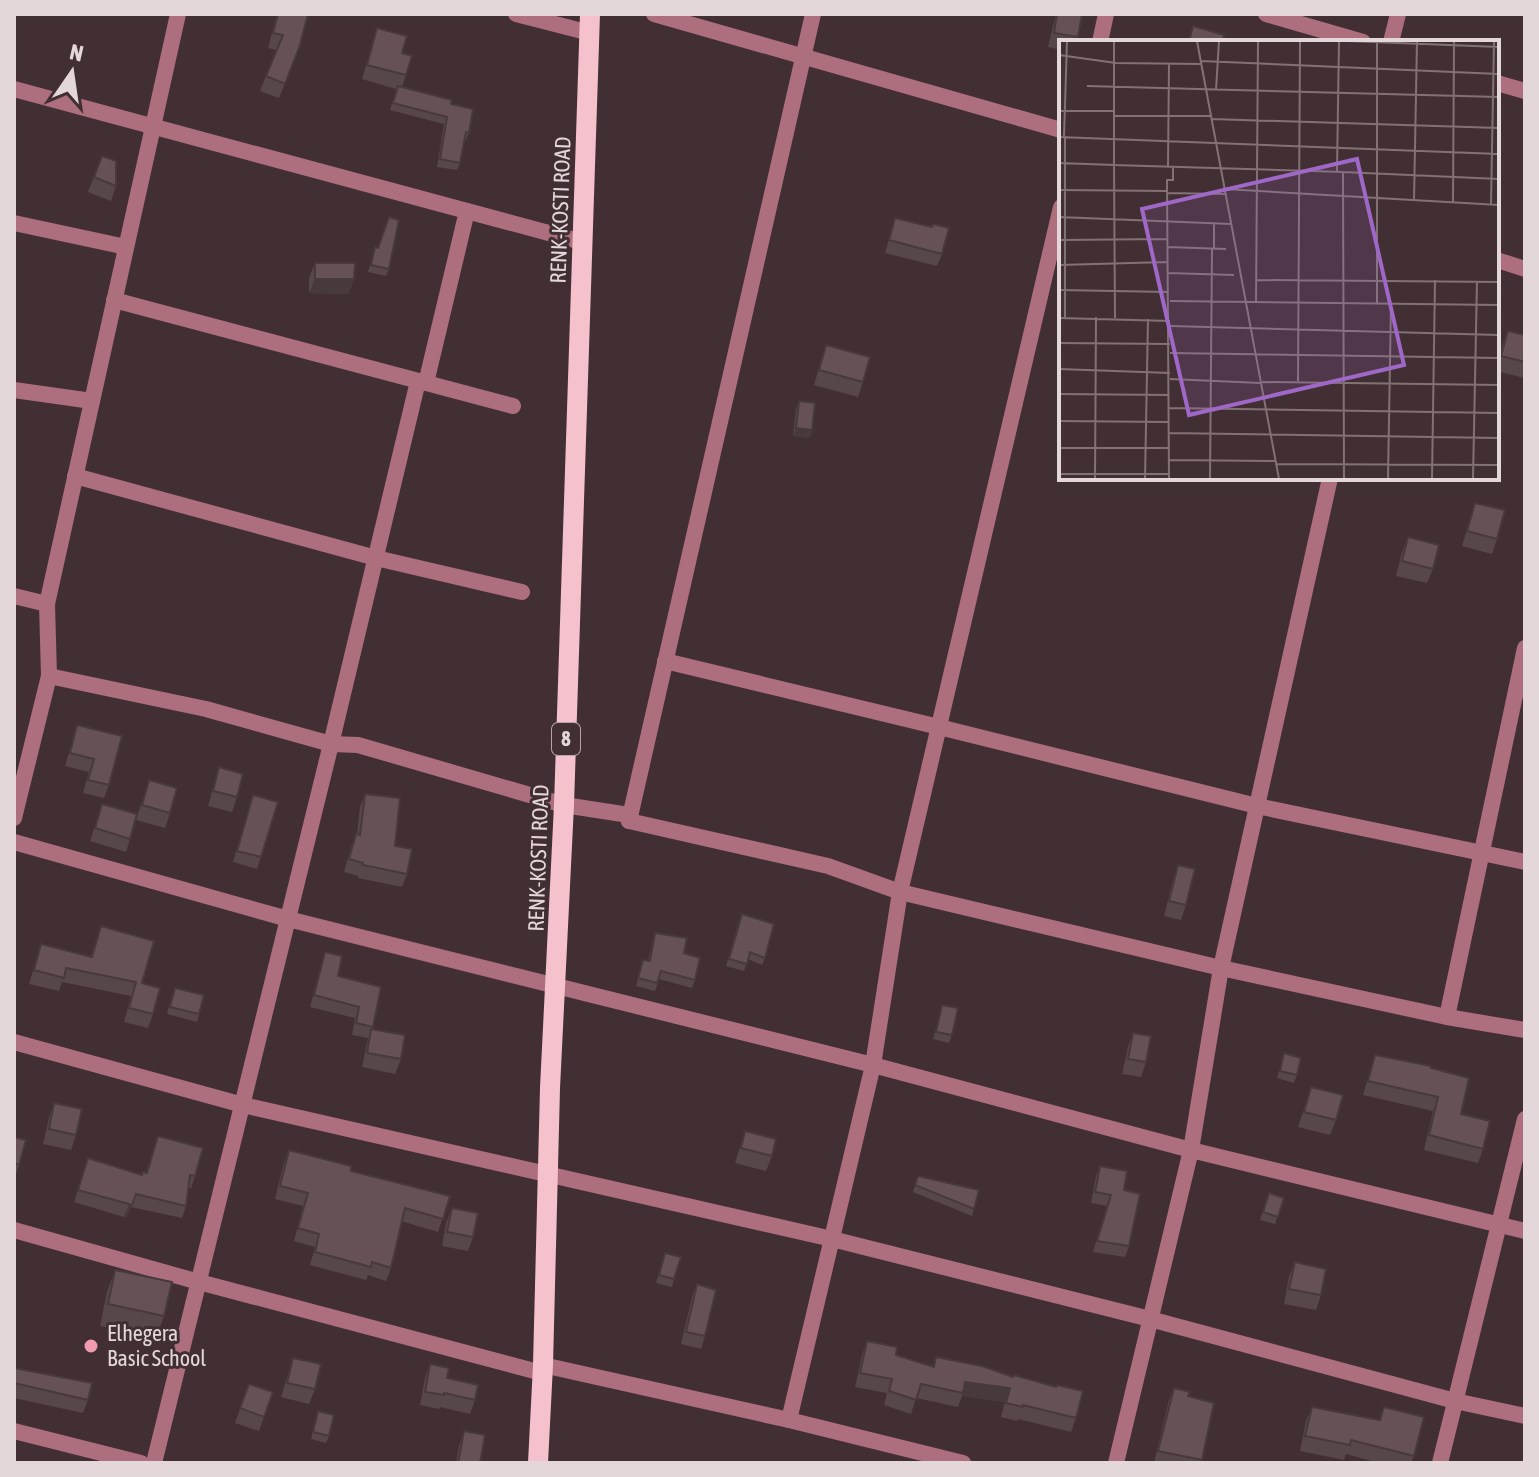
<svg xmlns="http://www.w3.org/2000/svg" width="1539" height="1477" viewBox="0 0 1539 1477" font-family="'Asap Condensed',sans-serif">
<style>
.lines{fill:none;stroke-linecap:round;stroke-linejoin:round}
.minor{stroke:#ad6e7e;stroke-width:16}
.primary{stroke:#f5c1cc;stroke-width:20}
.wall{fill:#58474a}
.shaded-wall{fill:#47393c}
.building{fill:#665256;stroke:#47393c;stroke-width:2}
.poi-dot{fill:#f29ab0;stroke:#422f33;stroke-width:3}
.labels{text-anchor:middle;stroke-width:6;stroke-linejoin:round;paint-order:stroke}
.shield{fill:#422f33;stroke:#b3a5a8;stroke-width:2}
.shield-label{font-size:20px;font-weight:bold;fill:#e3d7da}
.street-label{font-size:22px;fill:#e3d7da;stroke:#422f33}
.poi-label{font-size:22px;fill:#e3d7da;stroke:#422f33;text-anchor:start}
.inset-road{fill:none;stroke:#827276;stroke-width:2}
.view{fill:#9f68c8;fill-opacity:0.15;stroke:#9f68c8;stroke-width:4}
.inset-edge{fill:none;stroke:#e3d7da;stroke-width:4}
</style>
<rect width="100%" height="100%" fill="#422f33"/>
<g class="lines">
<g class="minor">
<polyline points="516,14 590,33"/>
<polyline points="654,14 1061,130"/>
<polyline points="1266,14 1363,42"/>
<polyline points="1100,42 1106,14"/>
<polyline points="1391,42 1398,14"/>
<polyline points="1497,83 1525,91"/>
<polyline points="14,89 582,242"/>
<polyline points="14,223 126,247"/>
<polyline points="1497,260 1525,269"/>
<polyline points="114,300 513,406"/>
<polyline points="426,383 467,211"/>
<polyline points="14,390 92,401"/>
<polyline points="75,476 376,558 522,592"/>
<polyline points="14,596 47,604"/>
<polyline points="665,661 939,727 1257,806 1525,862"/>
<polyline points="49,676 206,709 331,744 358,745 564,805 629,815 629,821 828,866 900,892 1221,968 1447,1017 1525,1030"/>
<polyline points="14,818 49,676 47,604 178,14"/>
<polyline points="629,821 813,14"/>
<polyline points="14,842 288,919 873,1065 1191,1150 1525,1231"/>
<polyline points="1447,1017 1525,648"/>
<polyline points="14,1042 243,1105 832,1239 1150,1319 1455,1401 1525,1416"/>
<polyline points="14,1230 199,1282 542,1373"/>
<polyline points="543,1365 789,1420 963,1463"/>
<polyline points="789,1420 873,1065 900,892 1061,207"/>
<polyline points="14,1431 141,1463"/>
<polyline points="154,1463 331,744 418,381"/>
<polyline points="1116,1463 1191,1150 1221,968 1330,478"/>
<polyline points="1440,1463 1525,1119"/>
</g>
<polyline class="primary" points="538,1463 543,1365 550,1088 564,805 590,14"/>
</g>
<g class="wall">
<polygon points="277,14 308,14 300,45 279,98 260,91 276,50 268,48"/>
<polygon points="1056,14 1082,14 1076,42 1061,42 1061,50 1048,47"/>
<polygon points="377,28 402,53 406,75 402,87 451,104 469,133 466,140 464,140 460,163 457,170 437,167 444,124 390,110 396,89 362,79"/>
<polygon points="102,156 116,186 111,201 88,192"/>
<polygon points="895,218 942,254 937,266 885,253"/>
<polygon points="375,247 389,269 386,276 368,272"/>
<polygon points="315,263 349,294 309,293 309,278"/>
<polygon points="1508,331 1525,335 1524,378 1497,371 1502,346"/>
<polygon points="826,345 863,382 858,397 814,385"/>
<polygon points="799,401 812,430 810,438 793,436 796,409"/>
<polygon points="1475,503 1497,539 1492,554 1462,546"/>
<polygon points="1408,537 1433,569 1427,583 1396,576 1402,552"/>
<polygon points="77,725 109,785 104,798 83,793 89,772 65,766"/>
<polygon points="219,767 237,797 232,812 208,806"/>
<polygon points="149,780 170,813 165,828 136,820"/>
<polygon points="365,794 395,846 407,874 402,887 358,878 358,876 344,872 351,847 357,835 360,807"/>
<polygon points="253,795 261,857 257,869 233,862"/>
<polygon points="102,804 130,839 126,852 90,841"/>
<polygon points="1178,865 1186,905 1181,920 1164,916 1173,880"/>
<polygon points="739,921 765,958 762,965 748,959 744,971 726,966"/>
<polygon points="101,926 142,983 153,1014 148,1028 124,1022 131,996 62,982 59,991 29,984 41,944 91,956"/>
<polygon points="655,933 684,953 695,980 692,988 659,979 655,991 636,986 643,960 648,961"/>
<polygon points="325,952 338,976 381,987 372,1029 401,1059 395,1074 362,1067 368,1038 352,1035 355,1018 310,1007"/>
<polygon points="172,995 199,1014 197,1022 167,1014"/>
<polygon points="942,1005 952,1035 949,1043 933,1039"/>
<polygon points="1133,1033 1146,1062 1141,1077 1122,1074 1128,1047"/>
<polygon points="1284,1053 1297,1075 1294,1083 1277,1078"/>
<polygon points="1375,1055 1431,1068 1483,1149 1478,1163 1424,1150 1433,1111 1363,1095"/>
<polygon points="1311,1087 1336,1120 1330,1135 1298,1127"/>
<polygon points="54,1103 76,1135 71,1150 43,1144 49,1118"/>
<polygon points="745,1131 772,1156 766,1171 735,1163"/>
<polygon points="158,1136 195,1176 191,1188 189,1188 186,1206 182,1218 131,1207 127,1217 124,1217 74,1202 88,1158 142,1175 146,1172"/>
<polygon points="14,1137 19,1165 15,1177 14,1177"/>
<polygon points="289,1150 351,1171 450,1196 438,1232 401,1221 391,1268 386,1281 368,1275 366,1280 310,1265 315,1247 294,1241 303,1206 275,1199 284,1163"/>
<polygon points="1100,1166 1124,1190 1129,1246 1125,1257 1093,1252 1107,1206 1091,1203 1096,1176"/>
<polygon points="918,1176 974,1209 972,1216 913,1192"/>
<polygon points="1269,1193 1284,1198 1275,1224 1260,1220"/>
<polygon points="452,1208 473,1237 468,1251 442,1246 446,1223"/>
<polygon points="665,1253 674,1279 672,1287 656,1283"/>
<polygon points="1295,1262 1321,1295 1316,1310 1284,1304 1289,1277"/>
<polygon points="115,1270 164,1316 156,1338 100,1326 107,1292"/>
<polygon points="697,1284 705,1336 701,1349 681,1344 692,1297"/>
<polygon points="867,1341 896,1355 933,1366 936,1357 1076,1418 1071,1432 1018,1419 1017,1421 1001,1417 1005,1402 962,1396 958,1407 916,1398 911,1414 884,1405 887,1393 855,1387 862,1355"/>
<polygon points="293,1358 315,1389 309,1404 281,1397"/>
<polygon points="430,1364 475,1400 470,1414 440,1407 439,1409 420,1405 425,1378"/>
<polygon points="14,1368 88,1400 83,1413 14,1398"/>
<polygon points="249,1384 273,1392 259,1431 235,1423"/>
<polygon points="1174,1388 1188,1396 1202,1460 1201,1463 1154,1463 1169,1400"/>
<polygon points="1312,1407 1379,1420 1384,1407 1414,1456 1411,1463 1379,1463 1346,1454 1344,1460 1300,1451 1306,1421"/>
<polygon points="318,1411 329,1436 326,1443 311,1439"/>
<polygon points="464,1431 480,1463 456,1463 459,1446"/>
</g>
<g class="shaded-wall">
<polygon points="315,279 354,279 349,294 309,293"/>
<polygon points="796,428 812,430 810,438 793,436"/>
<polygon points="129,1204 132,1205 127,1217 124,1217"/>
<polygon points="965,1382 1010,1388 1005,1402 962,1396"/>
</g>
<g class="building">
<polygon points="278,14 308,14 300,45 285,84 266,76 283,35 273,33"/>
<polygon points="1057,14 1082,14 1078,37 1054,33"/>
<polygon points="1193,26 1224,35 1222,42 1189,42"/>
<polygon points="377,28 407,36 402,53 412,56 406,75 367,65"/>
<polygon points="398,86 452,100 451,104 473,109 469,133 466,132 460,163 440,159 447,117 393,103"/>
<polygon points="102,156 116,161 116,186 94,177"/>
<polygon points="389,217 399,220 389,269 371,265 375,247 378,248"/>
<polygon points="895,218 932,227 933,224 949,228 942,254 889,240"/>
<polygon points="315,263 355,263 354,279 315,279"/>
<polygon points="1508,331 1525,335 1525,362 1501,356"/>
<polygon points="826,345 870,357 863,382 819,370"/>
<polygon points="799,401 815,403 812,430 796,428"/>
<polygon points="1475,503 1505,510 1497,539 1467,531"/>
<polygon points="1408,537 1439,545 1433,569 1402,561"/>
<polygon points="77,725 122,736 109,785 88,780 94,759 70,753"/>
<polygon points="219,767 243,774 237,797 213,791"/>
<polygon points="149,780 177,788 170,813 142,805"/>
<polygon points="365,794 400,798 395,846 412,849 407,874 363,865 363,863 349,859 356,834 360,835"/>
<polygon points="253,795 278,802 261,857 237,851"/>
<polygon points="102,804 137,814 130,839 95,828"/>
<polygon points="1178,865 1195,869 1186,905 1169,901"/>
<polygon points="742,914 774,924 765,958 750,952 747,964 729,959"/>
<polygon points="101,926 154,941 142,983 160,988 153,1014 129,1008 136,982 66,968 64,978 34,970 41,944 92,957"/>
<polygon points="655,933 687,938 684,953 700,958 695,980 661,971 657,983 638,978 643,960 650,961"/>
<polygon points="325,952 342,956 338,976 381,987 373,1027 356,1023 359,1007 314,995"/>
<polygon points="175,988 204,995 199,1014 170,1007"/>
<polygon points="942,1005 958,1008 952,1035 936,1032"/>
<polygon points="371,1029 405,1035 401,1059 367,1053"/>
<polygon points="1133,1033 1151,1036 1146,1062 1128,1059"/>
<polygon points="1284,1053 1301,1058 1297,1075 1280,1071"/>
<polygon points="1375,1055 1431,1066 1431,1068 1469,1078 1461,1114 1490,1121 1483,1149 1429,1135 1438,1097 1368,1081"/>
<polygon points="1311,1087 1343,1095 1336,1120 1304,1112"/>
<polygon points="54,1103 82,1109 76,1135 49,1129"/>
<polygon points="745,1131 776,1139 772,1156 741,1148"/>
<polygon points="158,1136 203,1148 195,1176 190,1175 186,1206 136,1194 132,1205 129,1204 78,1190 88,1158 142,1175 143,1172 147,1173"/>
<polygon points="14,1137 26,1140 19,1165 14,1163"/>
<polygon points="289,1150 351,1166 351,1171 450,1196 443,1219 405,1208 391,1268 372,1262 371,1267 315,1252 319,1234 298,1228 308,1193 280,1186"/>
<polygon points="1100,1166 1127,1171 1124,1190 1140,1194 1129,1246 1097,1241 1111,1195 1095,1192"/>
<polygon points="918,1176 979,1190 974,1209 915,1185"/>
<polygon points="1269,1193 1284,1198 1278,1217 1263,1212"/>
<polygon points="452,1208 478,1213 473,1237 447,1232"/>
<polygon points="665,1253 681,1257 674,1279 659,1275"/>
<polygon points="1295,1262 1326,1269 1321,1295 1289,1289"/>
<polygon points="115,1270 172,1282 164,1316 108,1304"/>
<polygon points="697,1284 716,1290 705,1336 686,1332"/>
<polygon points="867,1341 897,1347 896,1355 934,1367 936,1357 982,1366 1013,1377 1014,1375 1056,1387 1057,1385 1083,1391 1076,1418 1023,1405 1023,1407 1006,1403 1010,1388 965,1382 963,1393 921,1384 916,1400 889,1391 892,1379 860,1373"/>
<polygon points="293,1358 321,1364 315,1389 287,1383"/>
<polygon points="430,1364 449,1368 447,1378 478,1385 475,1400 444,1393 444,1395 425,1392"/>
<polygon points="14,1368 92,1383 88,1400 14,1383"/>
<polygon points="249,1384 273,1392 264,1417 240,1408"/>
<polygon points="1174,1388 1190,1392 1188,1396 1214,1403 1202,1460 1158,1451"/>
<polygon points="1312,1407 1380,1420 1384,1407 1424,1417 1414,1456 1351,1440 1350,1445 1305,1436"/>
<polygon points="318,1411 334,1415 329,1436 313,1432"/>
<polygon points="464,1431 485,1435 480,1463 458,1463"/>
</g>
<circle class="poi-dot" cx="91" cy="1346" r="8"/>
<g class="labels">
<rect class="shield" x="552" y="723" width="28" height="32" rx="6"/>
<g class="shield-label">
<text x="566" y="746">8</text>
</g>
<g class="street-label">
<text transform="translate(560 210) rotate(-88)" y="8">RENK-KOSTI ROAD</text>
<text transform="translate(538 858) rotate(-88)" y="8">RENK-KOSTI ROAD</text>
</g>
<g class="poi-label">
<text x="107" y="1341">Elhegera<tspan x="107" dy="25">Basic School</tspan></text>
</g>
</g>
<g transform="translate(1059 40)">
<rect width="440" height="440" fill="#422f33"/>
<path class="inset-road" d="M55 1V76H152M138 1 220 439M289 1 440 7M0 15 57 23 142 24M142 21 440 34M28 46 440 57M157 50 160 1M0 71H55M55 76V125L284 132M153 79 440 88M0 97 440 114M5 97 8 1M6 97V278M0 123 55 125 56 278M109 127 110 24M278 131 280 1M165 149 440 165M0 150 108 151M108 153 166 154M355 160 358 1M394 162 395 1M432 164 435 1M0 177 172 184M0 200 108 199M108 207 167 209M155 208V183M0 225 109 222M109 233 175 235M197 240 440 242M0 250 109 252M111 261 440 265M197 263 199 1M318 264V1M0 278 111 281M111 286 440 295M0 303 111 304M111 313 440 318M0 329 111 333M111 339 201 343M239 341 241 1M203 342 440 345M0 354 110 355M110 368 440 373M0 381 109 382M109 393 440 398M0 408H109M109 420 217 421M217 424 440 425M0 434H110M36 439 37 277M86 439 89 279M110 439 108 140H114V127M151 439 153 208M285 439 284 132 440 139M329 439 332 264M373 439 376 240M414 439 418 241"/>
<path class="view" d="M298 119 345 325 130 375 83 169Z"/>
<rect width="440" height="440" class="inset-edge"/>
</g>
<rect width="1539" height="1477" fill="none" stroke="#e3d7da" stroke-width="32"/>
<g transform="translate(72 72) rotate(13)" stroke="#422f33" stroke-width="6" paint-order="stroke">
<path d="M0-6L14 30L0 20L-14 30Z" fill="#e3d7da"/>
<text y="-12" font-size="22" font-weight="bold" text-anchor="middle" fill="#e3d7da">N</text>
</g>
</svg>
